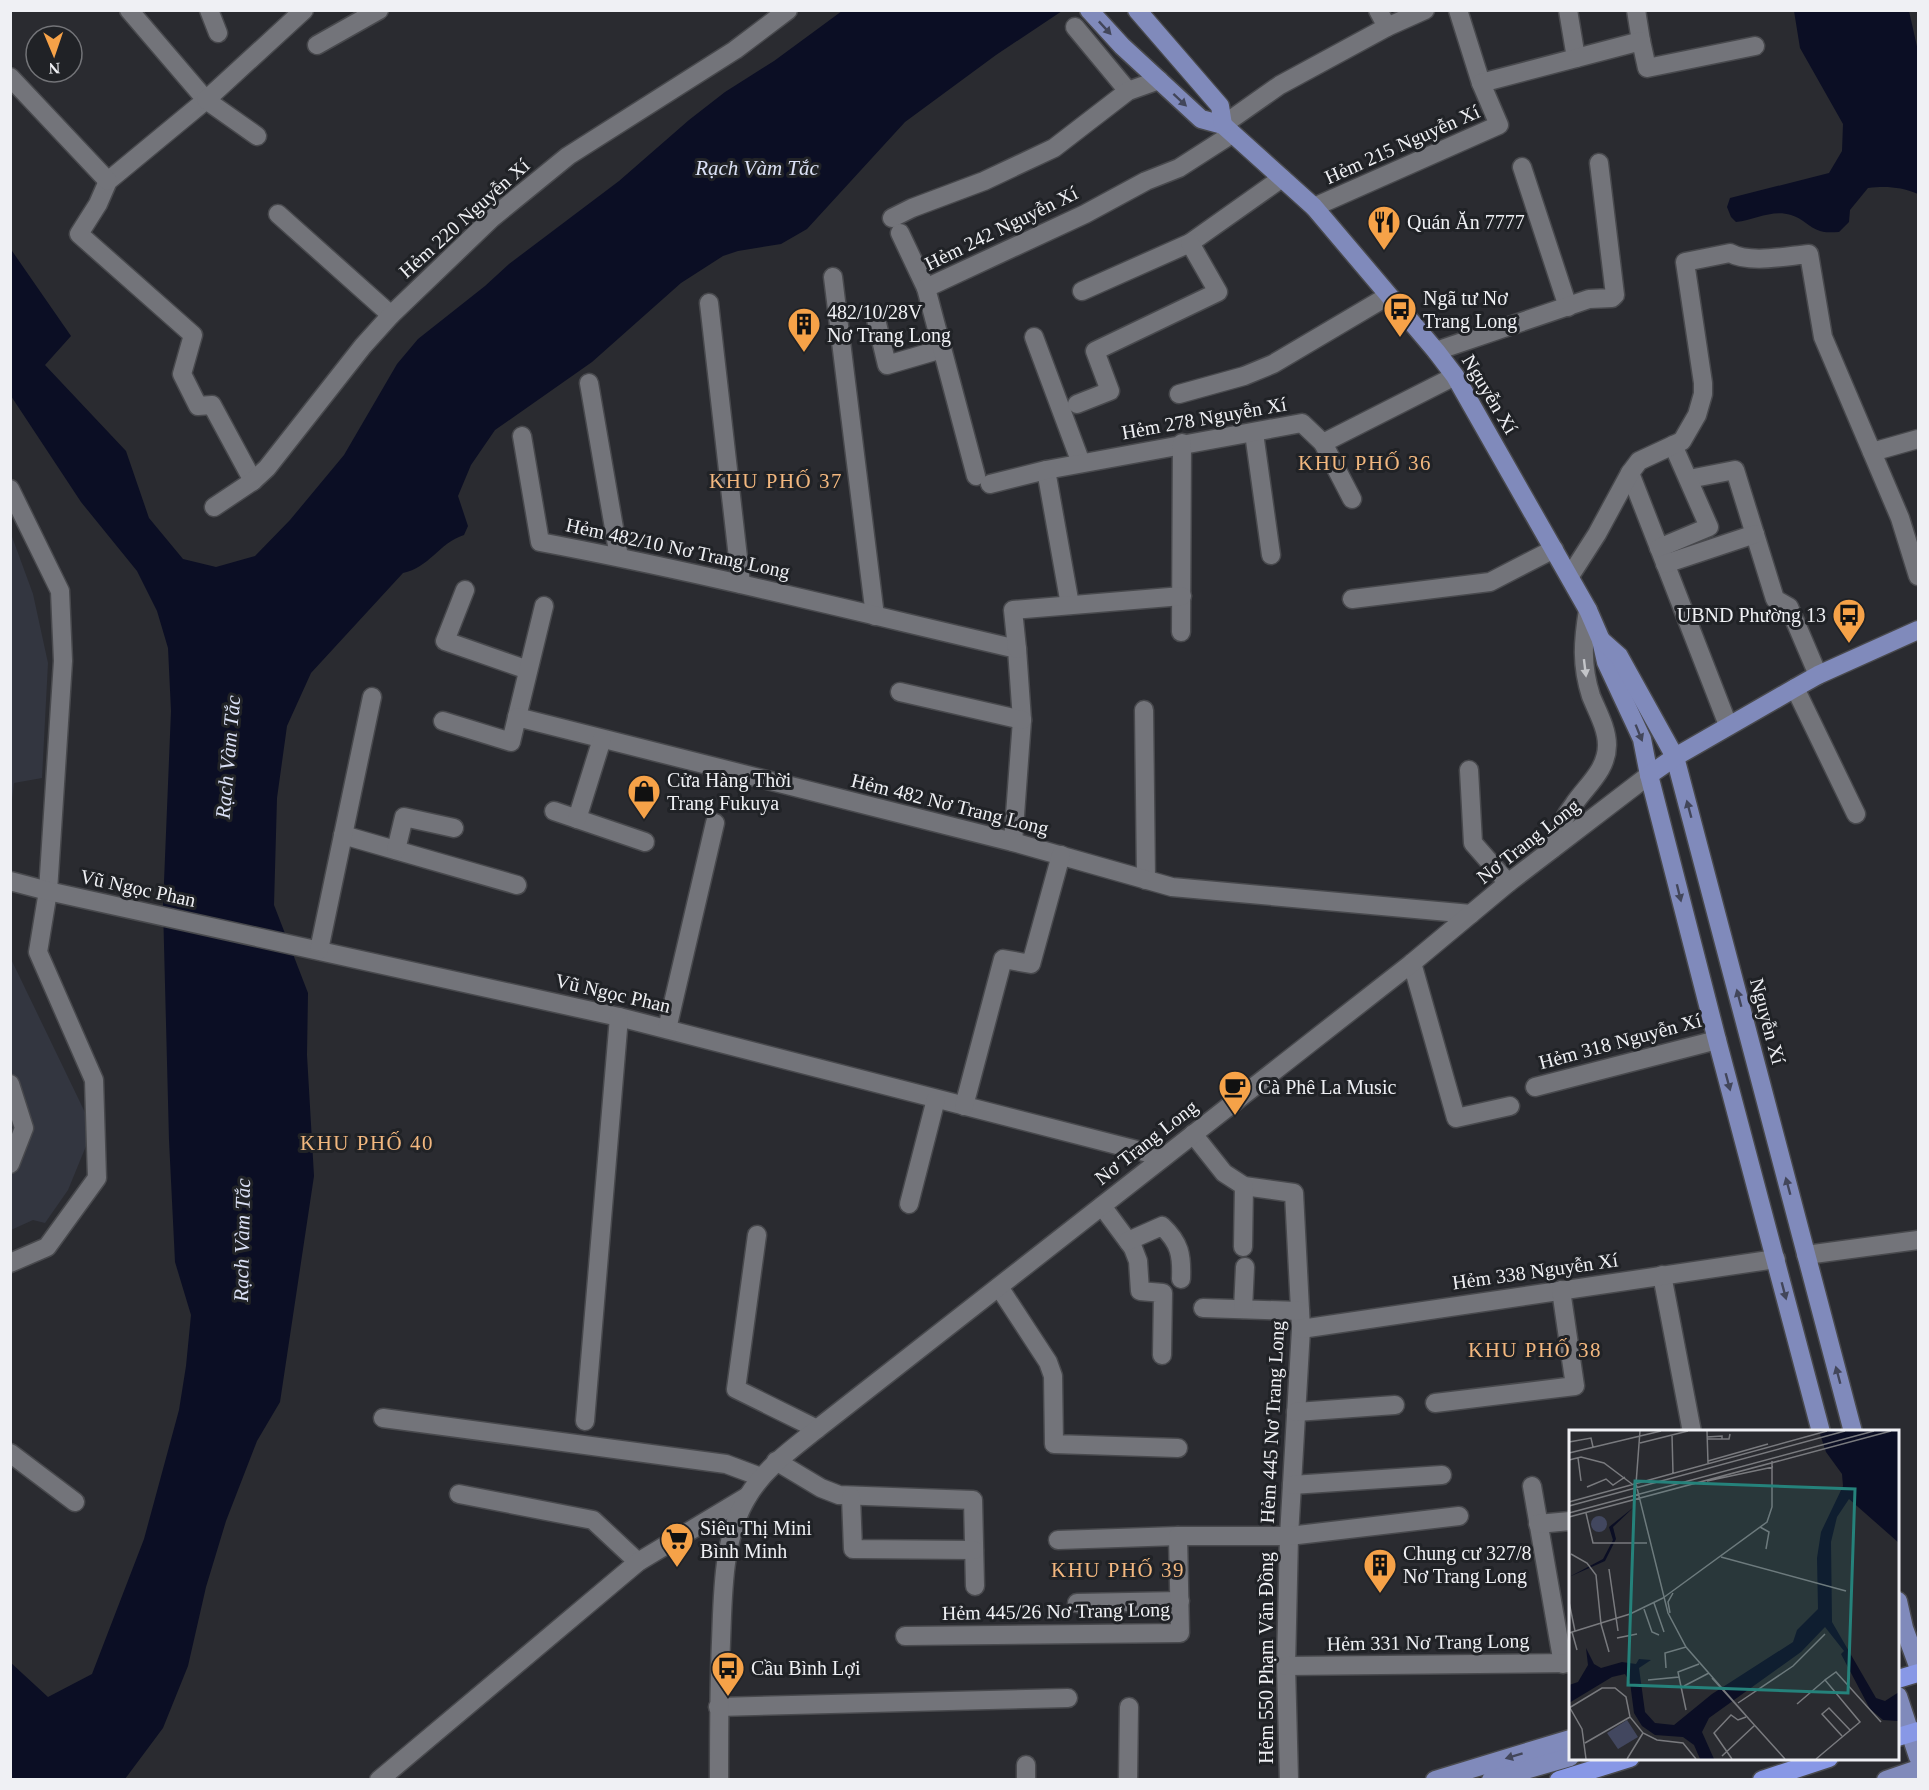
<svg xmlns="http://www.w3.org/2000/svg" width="1929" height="1790" viewBox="0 0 1929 1790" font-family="Georgia,serif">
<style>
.built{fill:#333640}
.water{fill:#0b0e24}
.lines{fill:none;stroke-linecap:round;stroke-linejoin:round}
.minor-casing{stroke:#48494d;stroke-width:21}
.major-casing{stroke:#48494d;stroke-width:21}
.highway-casing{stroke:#48494d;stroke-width:21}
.minor{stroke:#73747a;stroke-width:18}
.major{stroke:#808abb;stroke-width:18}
.highway{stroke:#8898e6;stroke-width:18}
.oneway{fill:#42465a}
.oneway2{fill:#c4c5c9}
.labels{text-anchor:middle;stroke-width:6;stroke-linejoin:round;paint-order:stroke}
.street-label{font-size:20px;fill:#eff0f4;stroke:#202226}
.poi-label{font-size:20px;fill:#eff0f4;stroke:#202226;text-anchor:start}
.water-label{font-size:21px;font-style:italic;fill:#dbe1f6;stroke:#202226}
.neighbourhood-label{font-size:21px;letter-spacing:1.5px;fill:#f3b87f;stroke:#202226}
.inset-road{fill:none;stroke:#797a7e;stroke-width:1.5}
.view{fill:#25827b;fill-opacity:0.15;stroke:#25827b;stroke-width:3}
.inset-edge{fill:none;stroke:#eff0f4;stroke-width:3}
</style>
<rect width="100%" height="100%" fill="#2a2b30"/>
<g class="built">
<polygon points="11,534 33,594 48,663 42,778 14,783 11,808"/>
<polygon points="10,957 93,1129 68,1190 45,1223 33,1220 11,1230"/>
</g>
<g class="water">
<path d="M842 11H1062L996 55 905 122 807 229 781 244 738 251 723 256 681 283 592 362 495 430 471 465 458 496 468 526 464 535C439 543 429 568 403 573L311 673 287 726 277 798 274 905 308 993 307 1055 314 1176 280 1402 257 1441 226 1521 206 1587 188 1666 163 1728 125 1779H11L10 1662 48 1697 92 1674 144 1539 179 1410 186 1366 191 1315 175 1262 169 1140 163 906 171 711 168 648 157 611 137 571 81 502 11 396 10 248 71 336 45 365 126 451 149 518 183 559 216 567 255 556 290 520 344 455 397 364 418 339 485 286 509 264 619 181 689 120 725 92 774 61Z"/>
<path d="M1794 11H1909L1918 51V194C1901 187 1887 186 1868 188L1850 210 1849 222 1839 232C1833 232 1825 233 1820 231 1810 228 1802 218 1791 215 1772 209 1755 220 1736 222L1731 217 1727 207 1730 198 1829 173 1842 151 1843 124 1800 48Z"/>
</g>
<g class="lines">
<defs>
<g id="minor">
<polyline points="129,10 206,100 108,181 98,204 79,234 193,335 182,374 198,406 212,405 253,481"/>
<polyline points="209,10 218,33"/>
<polyline points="1378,10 1387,27"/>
<polyline points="1458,10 1481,83"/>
<polyline points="1568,10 1576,58"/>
<polyline points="1636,10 1641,41"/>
<polyline points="1075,27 1128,91"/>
<polyline points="317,45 379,10"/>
<polyline points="10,77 108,181"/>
<polyline points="1223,125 1280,85 1387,27 1425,10"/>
<polyline points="257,136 206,100 304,10"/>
<polyline points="1522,167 1568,307"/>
<polyline points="1314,207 1499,125 1481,83 1641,41 1647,68 1755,46"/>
<polyline points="278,214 391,315"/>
<polyline points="892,218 912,208 984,181 1054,148 1128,91 1159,80"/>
<polyline points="900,233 926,288"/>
<polyline points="833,277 875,616"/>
<polyline points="1082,291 1190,243 1282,178"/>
<polyline points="709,303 741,584"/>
<polyline points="875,315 887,365 942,349"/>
<polyline points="1034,337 1081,463"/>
<polyline points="1436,351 1589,299 1612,298 1615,295 1599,163"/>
<polyline points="589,383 619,557"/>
<polyline points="1179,394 1244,376 1273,364 1388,296"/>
<polyline points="1077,404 1110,391 1095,351 1218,292 1190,243"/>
<polyline points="1254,433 1271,555"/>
<path d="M522 436 540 542C700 572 858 612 1017 649L1022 720 1013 842"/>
<polyline points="1323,443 1352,499"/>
<polyline points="1872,452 1918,439"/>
<polyline points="1046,470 1070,605"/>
<polyline points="1630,473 1728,725"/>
<polyline points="976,476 926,288 1085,214 1146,181 1179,168 1232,134"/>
<polyline points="1689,479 1735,470 1775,599 1789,607 1818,675"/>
<polyline points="990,484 1046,470 1302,423 1323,443 1455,376"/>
<polyline points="10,489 60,591 63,661 48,891 38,952 94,1080 97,1178 47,1247 10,1263"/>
<polyline points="214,507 253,481 267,468 363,346 391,315 492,218 568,156 735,50 788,10"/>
<polyline points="1659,548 1709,527 1673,445"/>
<polyline points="1665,564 1755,534"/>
<path d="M1570 576 1597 534 1630 473 1639 461 1682 441 1697 415 1703 394V383L1685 262 1730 253C1750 264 1786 256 1809 254L1823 337 1900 518 1918 576"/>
<polyline points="465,590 445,641 528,670"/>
<polyline points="1352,599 1490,582 1554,549"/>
<polyline points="1181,632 1182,443"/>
<polyline points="1017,649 1013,610 1182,596"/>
<polyline points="1795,688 1856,814"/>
<polyline points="900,692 1022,720"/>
<polyline points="1144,710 1146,880"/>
<polyline points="517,717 544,606"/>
<polyline points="443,721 511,742 517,717 1013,842 1172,887 1471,914"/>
<polyline points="1469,770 1473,843 1508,883"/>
<polyline points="554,811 645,842"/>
<polyline points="577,819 602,739"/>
<polyline points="343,835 517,885"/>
<path d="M1552 849C1557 832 1563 818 1574 804 1587 785 1607 770 1607 745 1607 728 1597 711 1591 696 1581 665 1583 641 1588 610"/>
<polyline points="396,850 404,817 454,828"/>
<polyline points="10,881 48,891 619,1017 1164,1157"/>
<polyline points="319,950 372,697"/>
<polyline points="1412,963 1456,1118 1510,1106"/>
<polyline points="667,1029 715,823"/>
<polyline points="10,1084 24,1128 10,1164"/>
<polyline points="1535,1087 1717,1040"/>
<polyline points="964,1106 1003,959 1031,964 1061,855"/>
<polyline points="1193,1134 1224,1173 1244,1186 1294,1193 1301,1329 1289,1536 1286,1666 1289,1780"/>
<polyline points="909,1204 936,1099"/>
<polyline points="1102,1206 1133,1248 1138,1261 1140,1291 1163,1293 1162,1355"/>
<polyline points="757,1235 736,1389 817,1429"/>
<path d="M1128 1241 1162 1226C1180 1243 1182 1255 1181 1279"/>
<polyline points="1243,1247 1244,1186"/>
<polyline points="1806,1255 1918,1240"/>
<polyline points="1662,1275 1692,1432"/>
<polyline points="999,1287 1048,1362 1053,1376 1054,1444 1178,1448"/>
<polyline points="1203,1308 1300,1311"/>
<polyline points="1243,1309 1245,1267"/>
<polyline points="1301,1329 1776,1259"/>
<polyline points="1435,1403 1575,1386 1561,1290"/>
<polyline points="1296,1412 1395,1405"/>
<polyline points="383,1418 726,1464 761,1477"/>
<polyline points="585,1421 619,1017"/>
<polyline points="10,1453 75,1502"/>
<polyline points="776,1461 821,1488 839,1495 973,1500 975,1586"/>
<polyline points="1292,1485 1442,1475"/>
<polyline points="1532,1486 1563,1664"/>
<polyline points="459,1494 593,1520 638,1562"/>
<polyline points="851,1497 853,1549 974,1550"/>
<polyline points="1538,1524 1570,1521"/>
<polyline points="1058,1540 1178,1536"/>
<polyline points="1077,1603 1180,1601"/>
<polyline points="905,1636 1180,1633 1178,1536 1289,1536 1459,1516"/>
<polyline points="1286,1666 1570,1663"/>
<polyline points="718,1707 1068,1698"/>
<polyline points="379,1780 638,1562 748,1496"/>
<path d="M719 1780C719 1734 719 1688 721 1642 723 1594 722 1538 748 1496 765 1468 792 1449 817 1429L1412 963 1508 883 1649 775"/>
<polyline points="1026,1780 1026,1765"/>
<polyline points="1128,1780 1129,1707"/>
</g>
<g id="major">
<polyline points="1089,10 1122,46 1201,119 1223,125 1314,207 1436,351 1455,376 1588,610 1601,640 1606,662 1642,739 1649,775 1717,1040 1821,1432"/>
<polyline points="1137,10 1220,106 1223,125"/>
<polyline points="1601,640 1619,656 1675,757 1853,1432"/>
<polyline points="1649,775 1675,757 1795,688 1818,675 1918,630"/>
<polyline points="1898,1601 1904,1628 1918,1666"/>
<polyline points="1898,1696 1918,1757"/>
<polyline points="1435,1780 1570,1739"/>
<polyline points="1491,1780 1570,1757"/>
<polyline points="1886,1780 1918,1769"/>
</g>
<g id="highway">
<polyline points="1898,1679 1918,1673"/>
<polyline points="1898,1737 1918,1731"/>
<polyline points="1559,1780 1630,1758"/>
<polyline points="1762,1780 1829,1758"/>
</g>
</defs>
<use href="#minor" class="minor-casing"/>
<use href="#major" class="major-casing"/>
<use href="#highway" class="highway-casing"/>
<use href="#minor" class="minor"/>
<use href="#major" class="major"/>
<use href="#highway" class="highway"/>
</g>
<defs><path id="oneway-solid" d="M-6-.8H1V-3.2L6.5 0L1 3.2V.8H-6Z" transform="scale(1.5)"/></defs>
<g class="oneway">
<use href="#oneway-solid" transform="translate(1105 28) rotate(47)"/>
<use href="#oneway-solid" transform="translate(1180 100) rotate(43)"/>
<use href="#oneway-solid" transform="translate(1639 733) rotate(68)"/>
<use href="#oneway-solid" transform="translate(1689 809) rotate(-105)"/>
<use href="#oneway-solid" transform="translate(1679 893) rotate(76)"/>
<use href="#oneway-solid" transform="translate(1739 998) rotate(-105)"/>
<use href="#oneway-solid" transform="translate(1728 1082) rotate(75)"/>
<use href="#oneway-solid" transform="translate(1788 1186) rotate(-105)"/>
<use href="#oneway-solid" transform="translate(1784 1291) rotate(75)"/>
<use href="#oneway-solid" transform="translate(1838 1375) rotate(-105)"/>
<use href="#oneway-solid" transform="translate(1514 1756) rotate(163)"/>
</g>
<use class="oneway2" href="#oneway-solid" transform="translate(1585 668) rotate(83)"/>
<defs>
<symbol id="restaurant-pin" viewBox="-11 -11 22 30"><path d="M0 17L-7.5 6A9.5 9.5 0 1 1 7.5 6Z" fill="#f6a248" stroke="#202226"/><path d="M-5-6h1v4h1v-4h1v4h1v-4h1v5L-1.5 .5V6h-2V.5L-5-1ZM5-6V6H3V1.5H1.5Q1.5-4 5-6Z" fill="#111"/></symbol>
<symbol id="bus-pin" viewBox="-11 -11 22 30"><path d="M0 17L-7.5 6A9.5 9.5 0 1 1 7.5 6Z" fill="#f6a248" stroke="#202226"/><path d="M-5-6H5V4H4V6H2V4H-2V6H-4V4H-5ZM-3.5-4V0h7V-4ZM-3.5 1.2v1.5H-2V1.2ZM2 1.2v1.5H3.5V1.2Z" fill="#111"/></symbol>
<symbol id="building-pin" viewBox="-11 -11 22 30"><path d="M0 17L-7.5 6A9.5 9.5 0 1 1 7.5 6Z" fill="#f6a248" stroke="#202226"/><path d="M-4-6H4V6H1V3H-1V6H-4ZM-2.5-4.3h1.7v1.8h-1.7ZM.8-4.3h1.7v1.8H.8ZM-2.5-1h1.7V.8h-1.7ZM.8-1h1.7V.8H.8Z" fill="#111"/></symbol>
<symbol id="shop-pin" viewBox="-11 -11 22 30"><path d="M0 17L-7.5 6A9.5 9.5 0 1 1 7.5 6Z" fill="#f6a248" stroke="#202226"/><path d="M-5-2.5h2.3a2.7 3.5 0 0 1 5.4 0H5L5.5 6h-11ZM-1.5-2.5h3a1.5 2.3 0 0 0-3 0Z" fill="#111"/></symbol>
<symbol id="cafe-pin" viewBox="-11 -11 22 30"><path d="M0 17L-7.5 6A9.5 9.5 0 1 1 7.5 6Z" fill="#f6a248" stroke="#202226"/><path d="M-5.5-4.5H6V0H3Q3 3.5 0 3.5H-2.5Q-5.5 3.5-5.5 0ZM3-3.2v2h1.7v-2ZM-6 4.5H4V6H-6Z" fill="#111"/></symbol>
<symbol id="supermarket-pin" viewBox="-11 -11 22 30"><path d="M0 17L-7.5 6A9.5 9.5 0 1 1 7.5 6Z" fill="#f6a248" stroke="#202226"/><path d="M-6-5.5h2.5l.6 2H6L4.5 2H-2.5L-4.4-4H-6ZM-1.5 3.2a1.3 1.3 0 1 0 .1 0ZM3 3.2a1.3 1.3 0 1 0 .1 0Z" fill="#111"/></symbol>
</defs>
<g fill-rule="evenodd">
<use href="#restaurant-pin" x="1365" y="203" width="38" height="52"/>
<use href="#bus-pin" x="1381" y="290" width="38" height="52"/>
<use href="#building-pin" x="785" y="305" width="38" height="52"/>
<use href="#bus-pin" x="1830" y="596" width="38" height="52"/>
<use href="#shop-pin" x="625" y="772" width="38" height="52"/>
<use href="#cafe-pin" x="1216" y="1068" width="38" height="52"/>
<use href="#supermarket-pin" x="658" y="1520" width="38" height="52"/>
<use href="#building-pin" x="1361" y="1546" width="38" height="52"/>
<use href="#bus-pin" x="709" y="1649" width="38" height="52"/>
</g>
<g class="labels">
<g class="street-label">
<text transform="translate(1402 144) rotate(-24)" y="7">Hẻm 215 Nguyễn Xí</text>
<text transform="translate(464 218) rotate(-42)" y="7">Hẻm 220 Nguyễn Xí</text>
<text transform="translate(1001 228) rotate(-26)" y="7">Hẻm 242 Nguyễn Xí</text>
<text transform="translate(1490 394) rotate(59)" y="7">Nguyễn Xí</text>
<text transform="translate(1204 418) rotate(-10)" y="7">Hẻm 278 Nguyễn Xí</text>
<text transform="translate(678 548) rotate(12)" y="7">Hẻm 482/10 Nơ Trang Long</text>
<text transform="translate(950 804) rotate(14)" y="7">Hẻm 482 Nơ Trang Long</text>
<text transform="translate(1528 841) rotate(-38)" y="7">Nơ Trang Long</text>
<text transform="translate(138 888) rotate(12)" y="7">Vũ Ngọc Phan</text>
<text transform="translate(613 993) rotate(13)" y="7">Vũ Ngọc Phan</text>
<text transform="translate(1768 1021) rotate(75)" y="7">Nguyễn Xí</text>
<text transform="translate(1620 1041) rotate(-15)" y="7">Hẻm 318 Nguyễn Xí</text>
<text transform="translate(1146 1142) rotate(-38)" y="7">Nơ Trang Long</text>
<text transform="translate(1535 1271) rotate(-8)" y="7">Hẻm 338 Nguyễn Xí</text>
<text transform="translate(1272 1422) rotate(-87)" y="7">Hẻm 445 Nơ Trang Long</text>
<text transform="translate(1056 1611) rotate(-1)" y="7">Hẻm 445/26 Nơ Trang Long</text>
<text transform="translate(1428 1642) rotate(-1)" y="7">Hẻm 331 Nơ Trang Long</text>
<text transform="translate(1266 1658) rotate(-90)" y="7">Hẻm 550 Phạm Văn Đồng</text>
</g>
<g class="poi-label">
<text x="1407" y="229">Quán Ăn 7777</text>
<text x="1423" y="305">Ngã tư Nơ<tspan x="1423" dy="23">Trang Long</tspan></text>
<text x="827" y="319">482/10/28V<tspan x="827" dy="23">Nơ Trang Long</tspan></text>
<text x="1826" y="622" text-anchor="end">UBND Phường 13</text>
<text x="667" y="787">Cửa Hàng Thời<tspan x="667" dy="23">Trang Fukuya</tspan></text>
<text x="1258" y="1094">Cà Phê La Music</text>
<text x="700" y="1535">Siêu Thị Mini<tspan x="700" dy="23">Bình Minh</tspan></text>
<text x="1403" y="1560">Chung cư 327/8<tspan x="1403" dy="23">Nơ Trang Long</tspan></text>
<text x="751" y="1675">Cầu Bình Lợi</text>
</g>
<g class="water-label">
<text x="757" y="175">Rạch Vàm Tắc</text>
<text transform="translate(228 757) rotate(-85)" y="7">Rạch Vàm Tắc</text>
<text transform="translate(242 1240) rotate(-89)" y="7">Rạch Vàm Tắc</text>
</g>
<g class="neighbourhood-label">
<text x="1365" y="470">KHU PHỐ 36</text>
<text x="776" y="488">KHU PHỐ 37</text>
<text x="367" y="1150">KHU PHỐ 40</text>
<text x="1535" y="1357">KHU PHỐ 38</text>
<text x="1118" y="1577">KHU PHỐ 39</text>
</g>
</g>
<g transform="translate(1569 1430)">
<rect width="330" height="330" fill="#2a2b30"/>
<path d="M22 94a8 8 0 1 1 16 0a8 8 0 1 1-16 0ZM58 290 69 307 49 319 38 303Z" fill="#42475f"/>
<path d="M250 1H330V113L280 69 268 87 262 112 263 192 307 268 316 271 330 262 329 291 314 290 301 279 272 224 275 221 256 197 232 222 140 288 133 302 145 329H131L125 315 114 307 86 305 73 296 65 283 61 252 56 244 43 247 0 273V255L9 252 19 235 17 218 25 234 32 238 53 232 67 234 70 229 82 230 70 238 76 282 86 293 105 295 143 264 224 212 228 200 249 179 248 128 252 102 274 56 273 44 257 22ZM65 77 44 97 47 109 36 131 0 147 34 129 44 110 40 97Z" fill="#0b0e24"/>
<path class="inset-road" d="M71 1 67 54 99 183 117 217 180 289M138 1 139 33M103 5 104 43M138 7 153 6V9M138 9H160L161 4M0 12 22 8 24 17M71 13 119 1M0 23 92 1M9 28 12 51M0 30 12 27 35 33 63 54M139 31 199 14M138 51 204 37M18 57 37 49 44 55 56 47M0 72 258 1M0 76 276 1M0 83 305 1M17 83 24 113H78M0 87 322 1M191 97 200 102 197 119M2 124 18 133 27 145 32 194 40 222M152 127 277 161M40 139 49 201M94 168 198 92 203 77V31M0 172 6 201M85 173 95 202M75 179 83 202 90 205M101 183 99 172 104 163M3 202 8 220M0 203 61 184 94 168M48 208 68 204M97 238 96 223 117 217M110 247 117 280M143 248 216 329M79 250 110 247 109 242 130 234M115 256 140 243M169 273 224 236 256 204M228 274 256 250M0 278 33 258H46L57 267 61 287 74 303 88 310 114 313 127 329M1 278 13 299 17 329M273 306 253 284 260 278 281 300M16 313 61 287M153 326 186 295M58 329 74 303M163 329 145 303 162 285 169 290 177 287M247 329 291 292 256 250 267 242 312 292"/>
<path class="view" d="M66 51 286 59 279 263 59 255Z"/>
<rect width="330" height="330" class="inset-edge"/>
</g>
<rect width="1929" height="1790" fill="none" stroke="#eff0f4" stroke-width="24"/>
<g transform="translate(54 54) rotate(178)"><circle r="28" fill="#202226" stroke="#737478" stroke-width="1.5"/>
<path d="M0-4.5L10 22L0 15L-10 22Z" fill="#f6a248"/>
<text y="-9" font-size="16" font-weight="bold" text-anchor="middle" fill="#eff0f4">N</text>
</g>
</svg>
